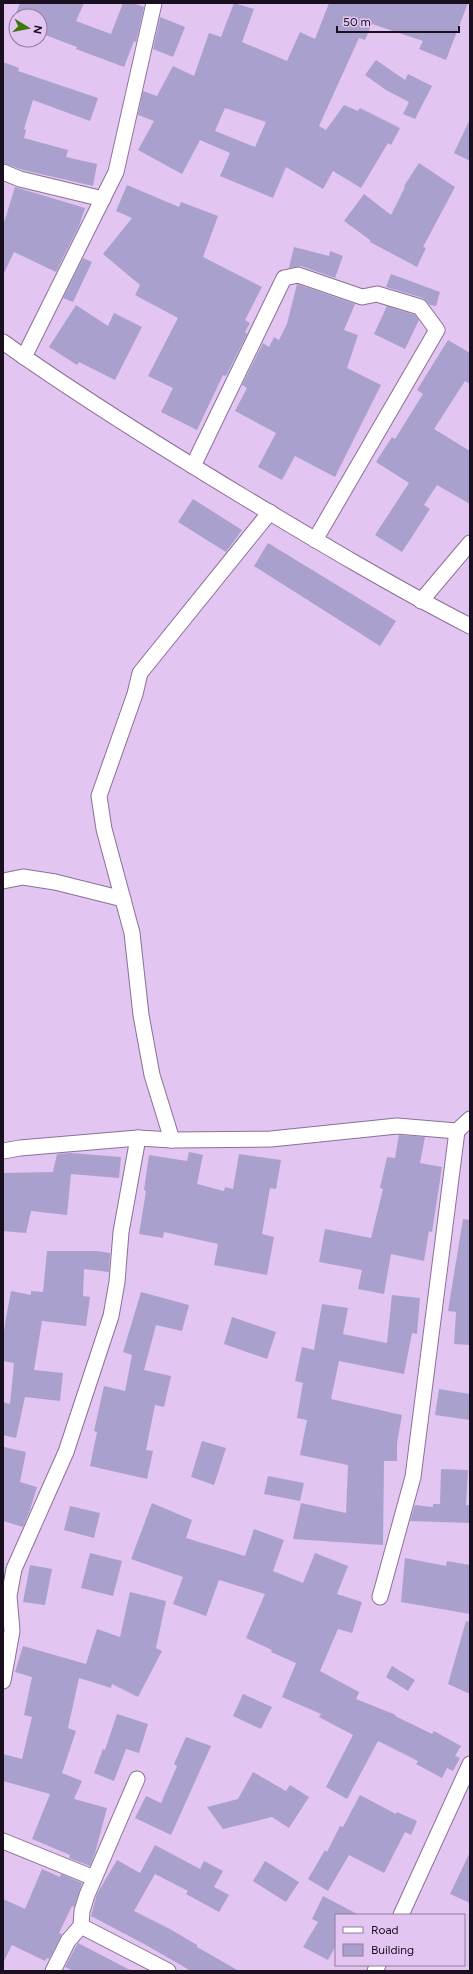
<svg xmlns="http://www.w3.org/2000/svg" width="473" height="1974" viewBox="0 0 473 1974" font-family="Figtree,sans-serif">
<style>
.building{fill:#aaa0ce;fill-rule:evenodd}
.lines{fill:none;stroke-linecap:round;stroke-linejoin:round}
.minor-casing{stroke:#8b7098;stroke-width:17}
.minor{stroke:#fff;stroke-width:15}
</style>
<rect width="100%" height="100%" fill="#e2c5f1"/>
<g class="building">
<polygon points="20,3 84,3 76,21 111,34 123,3 133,3 144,7 136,42 134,41 124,67 76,49 77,47 40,33 40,16 16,16 16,24 12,23"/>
<path d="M234 3 254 9 242 42 287 61 300 32 315 39 329 3H468L446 60 419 49 423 41 372 24 365 40 359 38 319 126 326 130 344 105 358 111 360 108 400 128 391 145 388 143 361 188 333 171 323 189 286 167 273 198 220 176 230 153 200 140 182 174 138 150 154 121 138 115 143 91 157 96 173 66 194 76 209 33 221 37ZM225 108 266 122 255 147 215 131Z"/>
<polygon points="160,17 185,27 173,57 153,49"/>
<polygon points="376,60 405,80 408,74 432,86 415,119 403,114 409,102 386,90 365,75"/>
<polygon points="3,62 19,68 18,71 98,98 90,121 33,100 24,129 26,130 24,138 68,150 66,157 97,164 93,186 23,170 3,163"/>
<polygon points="470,119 470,161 454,153"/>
<polygon points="419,163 455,187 423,247 426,248 417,267 370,242 370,240 344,221 364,194 391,215 405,187 404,186"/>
<polygon points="127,185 179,207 181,202 218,216 203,257 262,287 245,320 250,323 245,332 247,334 226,376 223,375 197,430 161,412 173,388 148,376 178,318 135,295 140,285 103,254 132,218 116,211"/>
<polygon points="15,187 85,208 79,226 56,272 14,252 3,275 3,226"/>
<polygon points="294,247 329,256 330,251 343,256 335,278 301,266 289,268"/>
<polygon points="83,258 92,262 73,302 63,298"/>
<polygon points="391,274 440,292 436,306 430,305 423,298 386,287"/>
<polygon points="297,284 355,304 344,330 358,335 347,368 381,385 335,477 295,456 282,480 258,467 276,433 235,411 247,388 242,385 263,343 269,347 274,337 279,340 287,324"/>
<polygon points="76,305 108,326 114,313 142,327 115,380 79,362 77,365 49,347"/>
<polygon points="387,306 415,315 419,320 405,349 374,334"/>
<polygon points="448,340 470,353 470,384 465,381 434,429 470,451 470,504 437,485 424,505 430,509 402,552 375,535 409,483 376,462 392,437 395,439 423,394 417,390"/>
<polygon points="193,499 242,530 226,552 178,522"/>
<polygon points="268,543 396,621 380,646 254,566"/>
<polygon points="399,1135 425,1137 420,1163 442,1167 432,1232 429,1231 424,1261 391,1254 384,1294 358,1289 362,1270 319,1262 325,1229 371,1238 383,1189 380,1188 387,1157 395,1158"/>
<polygon points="189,1152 203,1155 197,1184 224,1191 225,1187 233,1189 239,1154 281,1160 276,1189 270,1188 262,1234 274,1237 267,1275 214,1265 218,1244 164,1232 163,1238 139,1234 146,1191 144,1190 149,1155 187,1161"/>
<polygon points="71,1153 121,1157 119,1178 71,1174 67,1215 31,1211 26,1233 3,1231 4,1173 53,1172 57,1154"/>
<polygon points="463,1219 470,1220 470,1345 454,1344 456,1312 448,1311"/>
<polygon points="47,1251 97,1251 110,1253 109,1272 84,1269 83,1296 90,1297 86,1326 42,1321 34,1370 63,1373 60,1401 25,1397 16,1438 3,1435 3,1402 10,1404 14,1363 3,1361 3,1340 5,1324 11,1291 31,1295 31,1291 43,1292"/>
<polygon points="141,1292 189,1305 182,1331 156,1325 144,1370 171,1376 164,1407 155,1405 146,1450 153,1451 147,1479 90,1466 97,1432 94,1431 104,1386 125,1391 132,1355 123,1352"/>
<polygon points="392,1295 420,1298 417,1334 412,1333 404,1374 339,1361 331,1399 402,1415 397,1443 397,1461 384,1461 383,1545 293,1539 301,1503 346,1513 348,1465 300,1455 307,1420 297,1418 303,1383 295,1381 302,1347 314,1350 322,1304 348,1308 343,1334 387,1343"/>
<polygon points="232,1317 276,1332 267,1359 224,1344"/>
<polygon points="439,1389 470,1394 470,1420 435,1415"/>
<polygon points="202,1441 226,1448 214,1485 191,1477"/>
<polygon points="4,1447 26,1452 20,1482 37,1487 30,1510 23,1527 3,1521"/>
<polygon points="441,1469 468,1470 466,1505 470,1505 470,1523 410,1521 415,1505 433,1507 433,1504 440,1504"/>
<polygon points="268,1476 304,1483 300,1501 264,1494"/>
<polygon points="152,1503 192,1520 186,1538 245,1556 254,1529 284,1540 273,1571 303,1583 315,1553 348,1566 337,1594 362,1602 352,1633 338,1629 320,1671 359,1692 356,1699 396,1715 395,1716 432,1734 434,1731 461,1746 455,1756 460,1758 453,1771 447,1768 442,1778 416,1764 418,1761 378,1741 347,1799 326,1787 353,1735 319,1717 321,1714 282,1697 296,1663 271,1652 272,1650 246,1638 265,1594 219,1580 206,1616 173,1604 183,1577 131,1559"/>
<polygon points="70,1506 100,1513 94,1538 64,1530"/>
<polygon points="90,1553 122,1561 113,1596 81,1588"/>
<polygon points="405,1558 446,1566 447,1561 470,1565 470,1614 401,1602"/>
<polygon points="30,1565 52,1569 45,1605 23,1602"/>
<polygon points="130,1592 166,1601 156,1648 162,1651 138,1697 112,1684 111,1688 79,1678 68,1728 76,1731 62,1773 82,1781 74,1799 107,1808 95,1853 90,1866 69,1858 70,1855 32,1839 50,1794 3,1781 3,1754 22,1759 32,1717 24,1715 32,1677 15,1672 23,1646 86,1664 97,1629 120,1637"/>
<polygon points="466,1621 470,1622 470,1694 448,1684"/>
<polygon points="392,1666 415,1680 408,1691 386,1677"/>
<polygon points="243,1694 272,1707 261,1729 233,1716"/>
<polygon points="117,1714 148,1724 139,1753 126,1749 114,1781 94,1773 103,1749 105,1750"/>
<polygon points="186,1737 211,1746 171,1835 135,1818 146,1796 161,1803 177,1766 174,1764"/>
<polygon points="253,1772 286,1791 290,1785 309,1797 289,1828 272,1817 223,1829 207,1807 238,1799"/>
<polygon points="360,1795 396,1814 397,1812 417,1821 411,1835 405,1832 384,1873 349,1855 328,1891 308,1879 325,1850 327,1852 340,1826 343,1827"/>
<polygon points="155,1845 200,1869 204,1861 223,1871 214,1887 229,1895 219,1912 186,1894 188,1891 155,1874 134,1911 170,1929 197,1945 197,1947 239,1971 191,1971 146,1945 91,1916 97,1894 117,1860 140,1873"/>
<polygon points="470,1852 470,1903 450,1894"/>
<polygon points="265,1861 299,1882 286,1902 253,1881"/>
<polygon points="42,1869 60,1877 61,1874 82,1883 74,1907 72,1906 59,1933 62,1934 49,1959 47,1958 45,1961 12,1945 3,1963 3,1899 25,1909"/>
<polygon points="323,1896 359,1915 336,1915 336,1945 328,1960 303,1947 318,1922 312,1919"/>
<polygon points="78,1943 132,1971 73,1971 65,1967"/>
</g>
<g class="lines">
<defs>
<g id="minor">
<polyline points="3,172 20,179 103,199"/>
<path d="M3 342C80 397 161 447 242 496 317 541 392 586 470 626"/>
<polyline points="24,357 116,172 154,3"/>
<polyline points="193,466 284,278 298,275 362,297 377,294 420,307 437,330 315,540"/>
<polyline points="421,601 470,543"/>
<polyline points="3,881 23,877 55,882 123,899"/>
<polyline points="172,1140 152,1075 141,1015 132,933 104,829 99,796 135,694 140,673 270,512"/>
<polyline points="3,1151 20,1148 138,1138 172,1140 271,1139 397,1126 457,1131 470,1119"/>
<polyline points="380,1597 413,1477 457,1131"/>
<polyline points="3,1681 12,1631 9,1596 14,1569 66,1452 111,1316 117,1282 121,1232 138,1138"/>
<polyline points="3,1841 94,1878"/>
<polyline points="401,1915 470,1764"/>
<polyline points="81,1926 168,1971"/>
<polyline points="53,1971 68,1941 81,1926 82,1911 87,1895 137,1779"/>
<polyline points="375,1971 378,1965"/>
</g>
</defs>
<use href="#minor" class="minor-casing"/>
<use href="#minor" class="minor"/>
</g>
<rect width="473" height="1974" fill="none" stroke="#190f1e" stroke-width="8"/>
<rect x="335" y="1914" width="130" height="52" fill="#e2c5f1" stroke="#927c9d"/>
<rect x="343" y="1927" width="20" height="6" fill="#ffffff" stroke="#927c9d"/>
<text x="371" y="1934" font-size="12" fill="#190f1e">Road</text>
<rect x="343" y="1944" width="20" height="12" fill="#aaa0ce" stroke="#927c9d"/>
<text x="371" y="1954" font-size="12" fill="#190f1e">Building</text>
<g transform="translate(28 28) rotate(100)"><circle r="19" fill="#e2c5f1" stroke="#927c9d"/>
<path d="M0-3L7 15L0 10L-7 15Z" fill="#3f770a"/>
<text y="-6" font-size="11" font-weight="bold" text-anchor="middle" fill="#190f1e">N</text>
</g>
<path d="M337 26v6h122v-6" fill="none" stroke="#190f1e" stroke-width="2"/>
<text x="343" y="26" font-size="12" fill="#190f1e" stroke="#e2c5f1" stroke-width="3" paint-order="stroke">50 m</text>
</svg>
